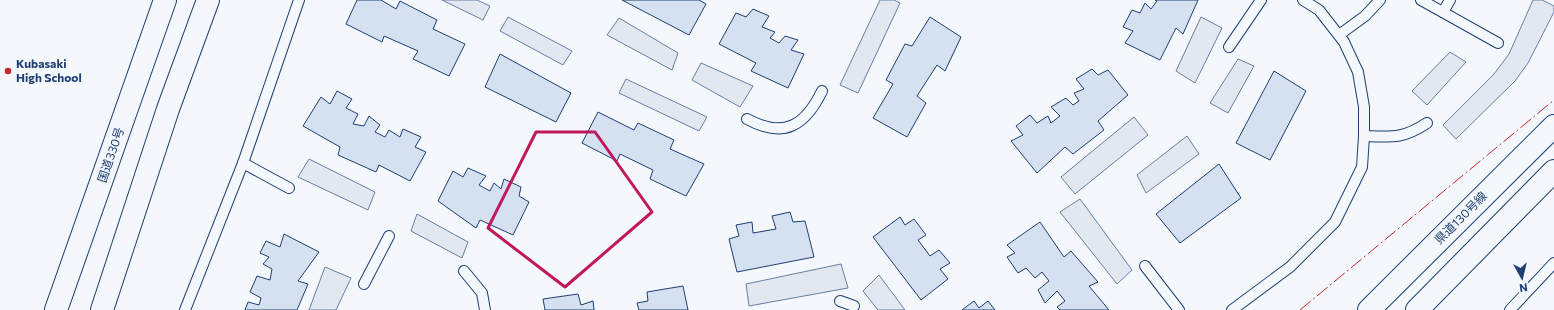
<svg xmlns="http://www.w3.org/2000/svg" width="1554" height="310" viewBox="0 0 1554 310" font-family="Commissioner,'Noto Sans JP',sans-serif">
<style>
.parking{fill:#e3e8f0;stroke:#687fa3}
.building{fill:#d5e0f0;stroke:#1d3f73}
.lines{fill:none;stroke-linecap:round;stroke-linejoin:round}
.service-casing{stroke:#1d3f73;stroke-width:12}
.secondary-casing{stroke:#1d3f73;stroke-width:24}
.trunk-casing{stroke:#1d3f73;stroke-width:24}
.service{stroke:#f4f7fb;stroke-width:10}
.secondary{stroke:#f4f7fb;stroke-width:22}
.trunk{stroke:#f4f7fb;stroke-width:22}
.power{stroke:#c62828;stroke-width:1;stroke-dasharray:14 3 2 3;stroke-linecap:butt}
.marked{fill:none;stroke:#c2185b;stroke-width:3;stroke-linejoin:round}
.poi-dot{fill:#c62828;stroke:#f4f7fb;stroke-width:1.5}
.labels{text-anchor:middle;stroke-width:3;stroke-linejoin:round;paint-order:stroke}
.poi-label{font-size:12px;font-weight:bold;fill:#1d3f73;stroke:#f4f7fb;text-anchor:start}
.street-label{font-size:12px;fill:#1d3f73;stroke:#f4f7fb}
</style>
<rect width="100%" height="100%" fill="#f4f7fb"/>
<g class="parking">
<polygon points="442,0 477,0 490,6 483,20"/>
<polygon points="880,0 894,0 900,3 858,93 840,85"/>
<polygon points="1533,0 1542,0 1554,6 1554,12 1528,63 1515,81 1456,139 1443,125 1494,74 1509,54"/>
<polygon points="508,17 572,51 563,65 500,31"/>
<polygon points="1201,17 1222,28 1195,83 1176,71"/>
<polygon points="619,18 678,53 672,70 607,35"/>
<polygon points="1450,52 1466,62 1427,105 1412,91"/>
<polygon points="1238,59 1254,66 1228,113 1210,103"/>
<polygon points="701,63 753,86 740,107 692,80"/>
<polygon points="626,79 707,117 699,131 619,93"/>
<polygon points="1134,117 1148,135 1075,194 1061,177"/>
<polygon points="1187,136 1199,154 1146,193 1137,175"/>
<polygon points="309,159 375,192 368,210 298,177"/>
<polygon points="1080,199 1132,270 1117,284 1060,212"/>
<polygon points="417,214 468,242 462,258 411,231"/>
<polygon points="841,264 848,288 749,306 746,284"/>
<polygon points="325,267 351,278 336,310 309,310"/>
<polygon points="879,275 905,310 878,310 863,291"/>
</g>
<g class="building">
<polygon points="357,0 381,0 396,9 400,1 437,20 433,29 465,44 449,76 413,59 418,51 384,36 382,42 346,24"/>
<polygon points="622,0 699,0 706,4 689,35"/>
<polygon points="1155,0 1198,0 1183,34 1176,28 1160,60 1125,43 1133,31 1123,27 1132,10 1140,13 1145,3 1151,9 1157,1"/>
<polygon points="753,9 769,16 762,27 775,32 770,38 779,43 785,36 798,40 791,50 804,54 788,88 751,71 756,63 719,44 736,13 746,17"/>
<polygon points="930,17 961,37 945,71 937,65 917,96 926,103 907,137 873,118 893,84 886,80 905,44 912,46"/>
<polygon points="500,54 571,93 556,122 485,87"/>
<polygon points="1092,69 1098,75 1108,70 1128,95 1098,121 1104,130 1073,154 1065,147 1037,173 1011,141 1023,135 1016,126 1030,115 1037,123 1048,116 1051,123 1060,116 1051,107 1066,98 1073,105 1079,101 1074,93 1084,89 1076,79"/>
<polygon points="1274,71 1306,91 1270,160 1236,143"/>
<polygon points="337,91 352,99 346,108 358,114 353,124 364,126 369,116 380,125 375,132 385,137 389,130 400,137 403,129 421,137 415,147 426,152 410,181 379,165 376,172 338,155 340,147 303,126 321,97 330,104"/>
<polygon points="598,112 634,130 638,123 674,140 670,149 704,164 686,196 650,179 653,170 620,154 617,161 582,143"/>
<polygon points="1219,164 1241,198 1180,243 1156,214"/>
<polygon points="468,168 486,176 479,185 490,191 494,183 501,189 504,179 521,187 519,196 529,202 513,235 480,220 476,228 438,201 453,171 463,177"/>
<polygon points="790,212 793,222 805,221 814,257 737,272 729,239 739,236 736,225 752,222 753,233 776,229 772,216"/>
<polygon points="900,217 905,225 914,219 926,235 918,240 930,256 939,250 950,263 940,269 948,279 921,300 873,237"/>
<polygon points="1040,222 1064,257 1071,251 1098,282 1089,286 1109,310 1060,310 1057,307 1065,301 1057,291 1045,303 1038,290 1049,281 1042,272 1035,278 1026,268 1018,273 1007,257 1015,253 1007,245"/>
<polygon points="284,234 319,252 298,281 308,284 297,310 245,310 248,302 259,305 261,298 250,292 257,276 270,280 272,269 263,264 269,257 260,253 266,241 280,247"/>
<polygon points="683,286 688,310 639,310 637,303 648,301 647,292"/>
<polygon points="578,294 581,305 593,301 594,310 545,310 543,299"/>
<polygon points="974,301 979,308 988,301 995,310 962,310"/>
</g>
<g class="lines">
<defs>
<g id="service">
<polyline points="1421,0 1498,43"/>
<polyline points="1443,12 1450,0"/>
<polyline points="1339,35 1365,16 1380,0"/>
<polyline points="1229,47 1261,0"/>
<path d="M747 119C784 139 805 126 822 91"/>
<path d="M1364 136C1392 137 1403 139 1427 123"/>
<polyline points="243,163 289,188"/>
<polyline points="1145,266 1179,310"/>
<polyline points="464,271 482,293 485,310"/>
<polyline points="364,284 389,236"/>
<polyline points="840,301 854,306"/>
<polyline points="185,310 243,163 299,0"/>
<polyline points="1232,310 1290,267 1335,222 1362,167 1364,136 1364,107 1358,72 1344,42 1319,10 1303,0"/>
<polyline points="1510,310 1554,263"/>
</g>
<g id="secondary">
<polyline points="1369,310 1554,126"/>
<polyline points="1417,310 1554,171"/>
</g>
<g id="trunk">
<polyline points="56,310 165,0"/>
<polyline points="102,310 168,109 208,0"/>
</g>
</defs>
<use href="#service" class="service-casing"/>
<use href="#secondary" class="secondary-casing"/>
<use href="#trunk" class="trunk-casing"/>
<use href="#service" class="service"/>
<use href="#secondary" class="secondary"/>
<use href="#trunk" class="trunk"/>
<polyline class="power" points="1300,310 1554,100"/>
</g>
<path class="marked" d="M536 132H595L652 212 565 287 488 228Z"/>
<circle class="poi-dot" cx="8" cy="71" r="4"/>
<g class="labels">
<g class="poi-label">
<text x="16" y="68">Kubasaki<tspan x="16" dy="14">High School</tspan></text>
</g>
<g class="street-label">
<text transform="translate(111 155) rotate(-71)" y="4">国道330号</text>
<text transform="translate(1461 218) rotate(-45)" y="4">県道130号線</text>
</g>
</g>
<g transform="translate(1522 278) rotate(172)" stroke="#f4f7fb" stroke-width="3" paint-order="stroke">
<path d="M0-3L7 15L0 10L-7 15Z" fill="#1d3f73"/>
<text y="-6" font-size="11" font-weight="bold" text-anchor="middle" fill="#1d3f73">N</text>
</g>
</svg>
